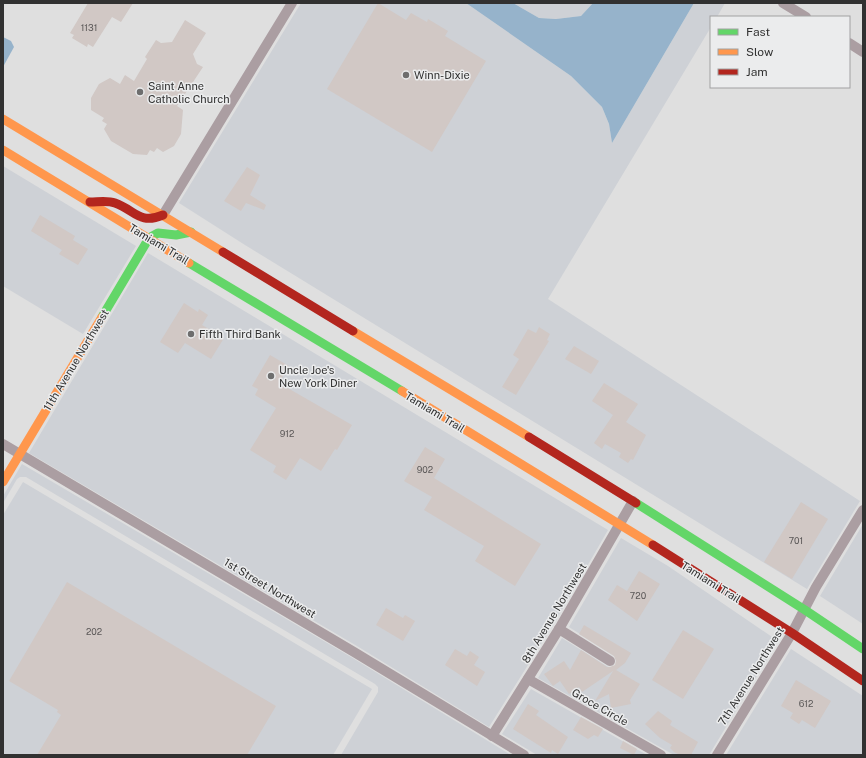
<svg xmlns="http://www.w3.org/2000/svg" width="866" height="758" viewBox="0 0 866 758" font-family="'Public Sans',sans-serif">
<style>
.built{fill:#ced1d6}
.water{fill:#96b3cb}
.building{fill:#d1c8c5}
.lines{fill:none;stroke-linecap:round;stroke-linejoin:round}
.street{stroke:#ab9ea2;stroke-width:10}
.fast{stroke:#63d668;stroke-width:9}
.slow{stroke:#ff974d;stroke-width:9}
.jam{stroke:#b3261e;stroke-width:9}
.poi-dot{fill:#6e6e6e;stroke:#ebeced;stroke-width:1.5}
.labels{text-anchor:middle;stroke-width:3;stroke-linejoin:round;paint-order:stroke}
.number-label{font-size:9px;fill:#5b5858}
.poi-label{font-size:11px;fill:#313131;stroke:#ebeced;text-anchor:start}
.street-label{font-size:11px;fill:#313131;stroke:#ebeced}
</style>
<rect width="100%" height="100%" fill="#dfdfdf"/>
<g class="built">
<polygon points="301,3 466,3 571,76 602,107 609,124 612,143 694,3 725,3 717,17 711,17 711,27 548,299 860,501 807,589 245,245 179,203"/>
<polygon points="513,3 593,3 581,16 556,19 539,18"/>
<polygon points="3,166 136,246 83,334 3,286"/>
<polygon points="148,253 608,530 555,622 489,727 357,646 29,453"/>
<polygon points="22,464 351,657 511,755 341,755 378,692 378,687 375,684 26,477 20,477 17,479 3,503 3,496"/>
<polygon points="23,482 372,689 333,755 3,755 3,515"/>
<polygon points="863,524 863,624 820,596"/>
<polygon points="621,538 668,566 778,641 709,755 674,755 538,678 562,638 613,670 619,659 569,627"/>
<polygon points="791,649 863,696 863,755 726,755"/>
<polygon points="531,689 647,755 537,755 502,734"/>
</g>
<g class="water">
<polygon points="466,3 513,3 539,18 556,19 581,16 593,3 694,3 612,143 609,124 602,107 571,76"/>
<polygon points="3,37 11,41 14,47 3,67"/>
</g>
<g class="building">
<polygon points="88,3 133,3 121,22 112,17 93,47 88,44 87,47 72,38 74,35 70,33"/>
<polygon points="378,3 406,20 411,13 427,22 428,19 448,31 445,36 486,61 432,152 327,89"/>
<polygon points="185,20 206,33 193,54 197,64 203,67 177,106 183,110 181,134 174,146 163,152 157,148 154,152 150,150 147,155 133,154 111,141 104,129 107,124 102,121 104,118 91,110 91,98 99,84 110,78 120,84 125,75 134,81 147,59 145,57 156,40 161,43 172,42"/>
<polygon points="247,167 260,175 250,195 266,205 264,210 246,203 241,211 224,201"/>
<polygon points="40,215 75,236 73,240 88,249 78,265 59,254 62,250 31,231"/>
<polygon points="184,303 198,312 199,309 208,315 202,325 224,338 211,359 185,343 178,353 160,342"/>
<polygon points="539,327 550,334 547,340 549,341 516,395 502,387 519,359 513,355 528,329 536,333"/>
<polygon points="574,346 599,361 591,374 565,359"/>
<polygon points="270,355 289,366 279,383 352,425 337,450 335,449 321,471 300,458 286,480 273,472 276,466 250,450 276,408 255,395 258,389 252,386"/>
<polygon points="604,383 638,404 626,422 646,435 633,460 631,459 628,463 619,457 621,453 605,444 602,449 594,443 613,415 592,401"/>
<polygon points="425,447 445,459 434,478 541,544 515,586 475,561 484,546 424,510 432,497 404,481"/>
<polygon points="801,502 828,519 792,579 764,562"/>
<polygon points="639,571 660,584 637,621 608,600 617,585 627,591"/>
<polygon points="67,582 276,706 247,755 37,755 61,715 57,712 58,710 9,681"/>
<polygon points="386,608 403,618 405,615 415,621 403,641 376,625"/>
<polygon points="584,625 631,653 625,663 616,670 640,684 630,700 631,704 611,708 609,694 595,701 613,671 582,692 579,687 569,694 560,681 553,686 544,674 564,661 570,670 581,650 607,667 610,667 615,665 616,661 614,656 579,634"/>
<polygon points="683,630 714,649 683,699 652,680"/>
<polygon points="455,649 467,656 470,651 479,657 474,665 485,672 477,686 445,665"/>
<polygon points="796,680 831,701 815,728 802,720 799,724 790,718 793,713 781,706"/>
<polygon points="528,704 539,711 536,715 568,737 558,754 552,750 551,753 513,729"/>
<polygon points="658,711 672,721 670,725 698,742 691,755 680,755 674,752 670,748 672,745 660,738 645,724"/>
<polygon points="581,717 603,729 598,737 594,735 588,739 573,730"/>
<polygon points="623,741 637,749 634,755 620,748"/>
</g>
<g class="lines">
<g class="street">
<polyline points="783,3 806,17"/>
<polyline points="849,43 863,52"/>
<polyline points="163,215 292,3"/>
<polyline points="3,444 354,652 524,755"/>
<polyline points="559,629 610,661"/>
<polyline points="528,679 661,755"/>
<polyline points="492,736 559,629 633,501"/>
<polyline points="717,755 792,633 816,587 863,510"/>
</g>
<g class="fast">
<polyline points="149,238 158,233 176,235 191,232"/>
<polyline points="189,263 402,391"/>
<polyline points="102,317 149,238"/>
<polyline points="636,503 805,610 863,649"/>
</g>
<g class="slow">
<polyline points="3,119 223,252"/>
<polyline points="3,150 189,263"/>
<polyline points="353,331 529,437"/>
<polyline points="402,391 653,545"/>
<polyline points="3,482 102,317"/>
</g>
<g class="jam">
<path d="M90 202C98 202 107 200 115 203 135 210 139 225 163 215"/>
<polyline points="223,252 353,331"/>
<polyline points="529,437 636,503"/>
<polyline points="653,545 792,633 863,681"/>
</g>
</g>
<g class="poi-dot">
<circle cx="406" cy="75" r="4"/>
<circle cx="140" cy="92" r="4"/>
<circle cx="191" cy="334" r="4"/>
<circle cx="271" cy="376" r="4"/>
</g>
<g class="labels">
<g class="number-label">
<text x="89" y="31">1131</text>
<text x="287" y="437">912</text>
<text x="425" y="473">902</text>
<text x="796" y="544">701</text>
<text x="638" y="599">720</text>
<text x="94" y="635">202</text>
<text x="806" y="707">612</text>
</g>
<g class="poi-label">
<text x="414" y="79">Winn-Dixie</text>
<text x="148" y="90">Saint Anne<tspan x="148" dy="13">Catholic Church</tspan></text>
<text x="199" y="338">Fifth Third Bank</text>
<text x="279" y="374">Uncle Joe's<tspan x="279" dy="13">New York Diner</tspan></text>
</g>
<g class="street-label">
<text transform="translate(159 244) rotate(31)" y="4">Tamiami Trail</text>
<text transform="translate(76 360) rotate(-59)" y="4">11th Avenue Northwest</text>
<text transform="translate(435 412) rotate(31)" y="4">Tamiami Trail</text>
<text transform="translate(711 582) rotate(32)" y="4">Tamiami Trail</text>
<text transform="translate(270 588) rotate(31)" y="4">1st Street Northwest</text>
<text transform="translate(554 613) rotate(-59)" y="4">8th Avenue Northwest</text>
<text transform="translate(751 676) rotate(-58)" y="4">7th Avenue Northwest</text>
<text transform="translate(600 707) rotate(30)" y="4">Groce Circle</text>
</g>
</g>
<rect width="866" height="758" fill="none" stroke="#313131" stroke-width="8"/>
<rect x="710" y="16" width="140" height="72" fill="#ebeced" stroke="#a1a1a2"/>
<rect x="718" y="29" width="20" height="6" fill="#63d668" stroke="#a1a1a2"/>
<text x="746" y="36" font-size="12" fill="#313131">Fast</text>
<rect x="718" y="49" width="20" height="6" fill="#ff974d" stroke="#a1a1a2"/>
<text x="746" y="56" font-size="12" fill="#313131">Slow</text>
<rect x="718" y="69" width="20" height="6" fill="#b3261e" stroke="#a1a1a2"/>
<text x="746" y="76" font-size="12" fill="#313131">Jam</text>
</svg>
